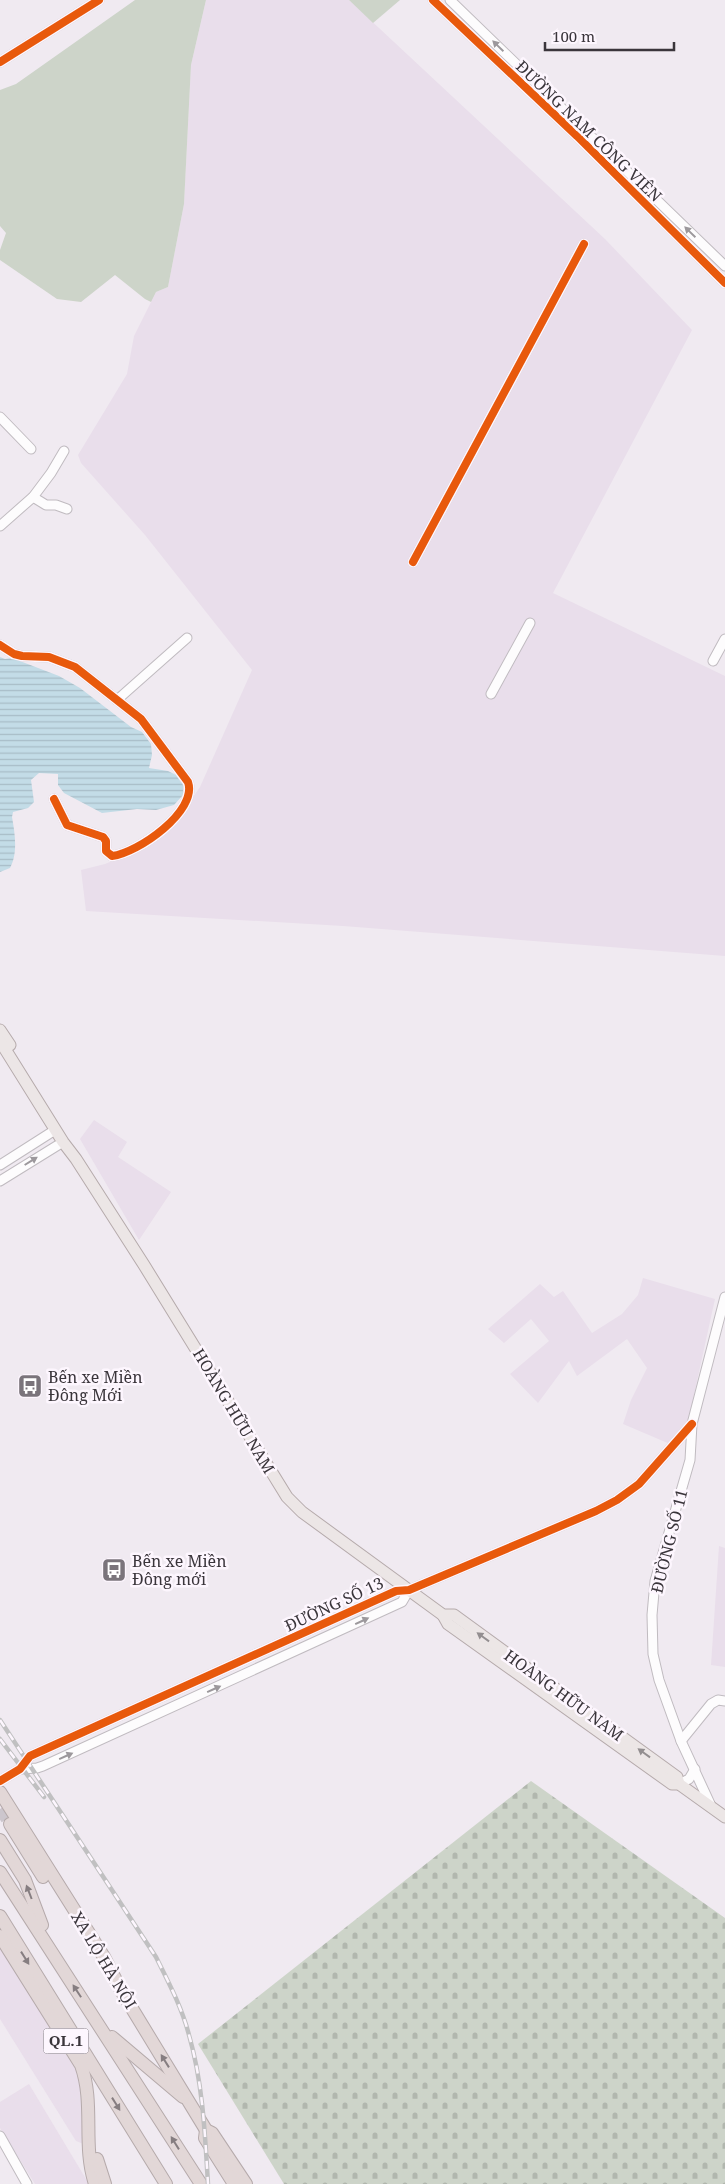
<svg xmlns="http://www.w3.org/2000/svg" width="725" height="2184" viewBox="0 0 725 2184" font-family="'Noto Serif',serif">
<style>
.built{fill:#e9deeb}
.green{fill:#cdd4c9}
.cemetery{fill:url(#cemetery-stones)}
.water{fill:url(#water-rules)}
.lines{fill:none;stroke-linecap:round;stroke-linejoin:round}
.highway-tunnel{stroke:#ccc6cd;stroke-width:12;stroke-dasharray:12 6;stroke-linecap:butt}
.minor-casing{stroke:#c0bbc0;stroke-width:11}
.major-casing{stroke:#b5aaab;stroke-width:13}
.highway-casing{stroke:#b5aaab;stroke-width:14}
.minor{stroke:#fdfcfd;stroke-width:9}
.major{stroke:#ece6e6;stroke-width:11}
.highway{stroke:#e2d7d7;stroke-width:12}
.rail-casing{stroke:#c0c0c1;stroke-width:4.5}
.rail{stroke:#fdf6fe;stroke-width:2.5;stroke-dasharray:8;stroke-linecap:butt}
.cycleway-casing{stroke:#fdf6fe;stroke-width:11}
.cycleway{stroke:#e8590c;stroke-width:8}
.oneway{fill:#9c989c}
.oneway2{fill:#938e90}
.oneway3{fill:#867e81}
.labels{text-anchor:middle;stroke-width:5;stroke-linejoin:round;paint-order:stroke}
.shield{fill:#fdf6fe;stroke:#746f76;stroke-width:1}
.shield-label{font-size:15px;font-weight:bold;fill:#3a353b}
.street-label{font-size:16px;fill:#3a353b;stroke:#fdf6fe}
.poi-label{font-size:16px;fill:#3a353b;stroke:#fdf6fe;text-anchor:start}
</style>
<defs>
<pattern id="cemetery-stones" width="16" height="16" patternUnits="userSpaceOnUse" patternTransform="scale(1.25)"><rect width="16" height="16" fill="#cdd4c9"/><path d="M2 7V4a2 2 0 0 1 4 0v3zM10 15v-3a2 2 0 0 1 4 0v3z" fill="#b1b7ae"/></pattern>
<pattern id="water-rules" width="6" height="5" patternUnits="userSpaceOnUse" patternTransform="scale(1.25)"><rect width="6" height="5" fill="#c3dce7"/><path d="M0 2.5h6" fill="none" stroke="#a8bdc7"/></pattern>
</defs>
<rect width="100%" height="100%" fill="#f0eaf1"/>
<g class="built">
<polygon points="206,0 349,0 605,239 692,330 553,593 725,676 725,956 343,926 86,911 81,870 105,864 139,850 160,833 191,800 200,787 252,670 145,535 81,463 78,455 127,374 134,336 156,292 168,287 184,204 191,65"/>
<polygon points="94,1120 127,1142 118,1157 171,1192 139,1240 80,1139"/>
<polygon points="643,1278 715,1299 688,1422 670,1444 623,1424 631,1400 647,1368 627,1339 577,1376 569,1361 538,1403 510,1374 549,1341 531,1319 504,1343 488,1329 540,1284 554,1297 563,1291 592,1333 622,1314 638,1295"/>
<polygon points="719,1546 725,1548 725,1667 711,1665"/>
<polygon points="0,1947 75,2068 85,2094 86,2145 76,2141 0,2019"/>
<polygon points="29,2084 89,2184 35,2184 0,2128 0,2102"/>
</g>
<g class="green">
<polygon points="135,0 206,0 191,65 184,204 168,287 156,292 151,302 145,299 115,275 81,302 57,299 0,260 0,250 6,233 0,226 0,90 16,84"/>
<polygon points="349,0 400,0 373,23"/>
</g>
<polygon class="cemetery" points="531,1781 725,1918 725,2184 284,2184 198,2044"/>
<path class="water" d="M0 657 5 659 12 658 59 676 80 688 131 727 142 732 151 744 152 755 149 768 168 771 176 775 183 785V795L174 805 156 810 137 809 102 813 64 793 58 785V774L39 773 31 780 34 802 28 808 13 812 12 817C15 834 18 853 10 868L0 872Z"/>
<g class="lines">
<polyline class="highway-tunnel" points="0,1809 10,1824"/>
<defs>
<g id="minor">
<polyline points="433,0 577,136 725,283"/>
<polyline points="450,0 725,266"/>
<polyline points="0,62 99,0"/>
<polyline points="0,417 31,449"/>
<polyline points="33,497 46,505 56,505 67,509"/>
<polyline points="0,526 33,497 51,473 64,451"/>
<polyline points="413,562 584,244"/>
<path d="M0 645 14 654 22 656 49 657 75 667 141 719 188 782C198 811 138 853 112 856L106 851V841L103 837 67 825 54 799"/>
<polyline points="713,661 725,639"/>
<polyline points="491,694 530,623"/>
<polyline points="117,700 187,638"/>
<polyline points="0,1165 55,1130"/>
<polyline points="0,1181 63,1142"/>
<polyline points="681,1741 711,1704 718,1700 725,1701"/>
<polyline points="20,1769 37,1768 43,1766 402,1602 409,1590"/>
<polyline points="0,1781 20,1769 30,1756 396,1591 409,1590 596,1511 617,1500 639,1484 692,1424"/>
<polyline points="679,1784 689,1779 695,1769"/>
<polyline points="712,1808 681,1741 659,1680 653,1654 652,1615 655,1581 690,1460 692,1424 725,1297"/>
<polyline points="0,2136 27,2184"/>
</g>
<g id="major">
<polyline points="0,1030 10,1045"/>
<polyline points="0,1041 63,1142 76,1159 144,1265 287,1497 302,1512 443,1615 454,1615 677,1777 679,1784"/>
<polyline points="443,1615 448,1624 672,1784 679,1784 725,1817"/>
</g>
<g id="highway">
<polyline points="0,1792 104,1957 122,1992 206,2130 212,2133 246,2184"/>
<polyline points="10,1824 43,1877"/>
<polyline points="0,1840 25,1880 42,1925"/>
<polyline points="0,1872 201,2184"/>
<polyline points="0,1916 166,2184"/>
<path d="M0 1936 81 2065C95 2104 82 2145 95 2184"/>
<polyline points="112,2037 183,2097"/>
<polyline points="206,2130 205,2138 234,2184"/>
<polyline points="97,2159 105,2184"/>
</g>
</defs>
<use href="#minor" class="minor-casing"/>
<use href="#major" class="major-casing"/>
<use href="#highway" class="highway-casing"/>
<use href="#minor" class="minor"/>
<use href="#major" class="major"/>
<use href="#highway" class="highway"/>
<defs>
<g id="rail">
<path d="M0 1720 156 1957C169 1983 182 2008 189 2035 203 2084 205 2134 208 2184"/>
<polyline points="0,1739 44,1797"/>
</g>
</defs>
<use href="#rail" class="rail-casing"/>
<use href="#rail" class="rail"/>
<defs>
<g id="cycleway">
<polyline points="433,0 577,136 725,283"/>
<polyline points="0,62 99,0"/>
<polyline points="413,562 584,244"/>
<path d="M0 645 14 654 22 656 49 657 75 667 141 719 188 782C198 811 138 853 112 856L106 851V841L103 837 67 825 54 799"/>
<polyline points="0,1781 20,1769 30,1756 396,1591 409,1590 596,1511 617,1500 639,1484 692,1424"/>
</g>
</defs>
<use href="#cycleway" class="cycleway-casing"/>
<use href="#cycleway" class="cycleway"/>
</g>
<defs><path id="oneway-solid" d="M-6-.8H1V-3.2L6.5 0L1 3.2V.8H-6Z" transform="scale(1.25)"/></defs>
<g class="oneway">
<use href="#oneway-solid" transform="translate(498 46) rotate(-136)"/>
<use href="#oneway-solid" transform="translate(690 232) rotate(-136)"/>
<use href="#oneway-solid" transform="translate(31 1161) rotate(-32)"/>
<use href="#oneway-solid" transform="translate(362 1621) rotate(-25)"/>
<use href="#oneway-solid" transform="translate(214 1689) rotate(-24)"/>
<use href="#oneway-solid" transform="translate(66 1756) rotate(-24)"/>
</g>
<g class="oneway2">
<use href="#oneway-solid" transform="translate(483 1637) rotate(-144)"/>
<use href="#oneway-solid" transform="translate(644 1753) rotate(-144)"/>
</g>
<g class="oneway3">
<use href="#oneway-solid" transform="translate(29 1892) rotate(-111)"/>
<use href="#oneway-solid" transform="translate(25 1958) rotate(58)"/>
<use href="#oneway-solid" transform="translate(77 1991) rotate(-123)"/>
<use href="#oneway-solid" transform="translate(165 2061) rotate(-122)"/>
<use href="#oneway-solid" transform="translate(116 2104) rotate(58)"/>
<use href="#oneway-solid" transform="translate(175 2143) rotate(-122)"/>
</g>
<defs>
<symbol id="bus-square" viewBox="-11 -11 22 22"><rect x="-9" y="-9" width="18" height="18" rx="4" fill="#7a747b" stroke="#fdf6fe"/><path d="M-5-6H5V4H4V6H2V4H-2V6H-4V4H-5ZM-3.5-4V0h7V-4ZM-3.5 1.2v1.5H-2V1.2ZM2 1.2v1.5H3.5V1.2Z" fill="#fff"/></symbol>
</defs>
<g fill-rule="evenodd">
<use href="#bus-square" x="16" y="1372" width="28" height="28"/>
<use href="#bus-square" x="100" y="1556" width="28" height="28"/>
</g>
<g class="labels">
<rect class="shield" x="43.5" y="2028.5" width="45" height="25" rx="4"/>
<g class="shield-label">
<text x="66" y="2046">QL.1</text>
</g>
<g class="street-label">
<text transform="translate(589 131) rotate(44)" y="6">ĐƯỜNG NAM CÔNG VIÊN</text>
<text transform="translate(234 1411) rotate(59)" y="6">HOÀNG HỮU NAM</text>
<text transform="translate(669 1541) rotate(-76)" y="6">ĐƯỜNG SỐ 11</text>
<text transform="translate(334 1604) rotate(-25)" y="6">ĐƯỜNG SỐ 13</text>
<text transform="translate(564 1695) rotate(36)" y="6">HOÀNG HỮU NAM</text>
<text transform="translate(104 1960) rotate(59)" y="6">XA LỘ HÀ NỘI</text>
</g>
<g class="poi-label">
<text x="48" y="1383">Bến xe Miền<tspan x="48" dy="18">Đông Mới</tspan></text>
<text x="132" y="1567">Bến xe Miền<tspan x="132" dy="18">Đông mới</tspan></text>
</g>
</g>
<path d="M545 42v8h129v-8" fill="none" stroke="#3a353b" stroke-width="2.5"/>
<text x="552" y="42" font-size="15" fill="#3a353b" stroke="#fdf6fe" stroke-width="4" paint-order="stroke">100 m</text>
</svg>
